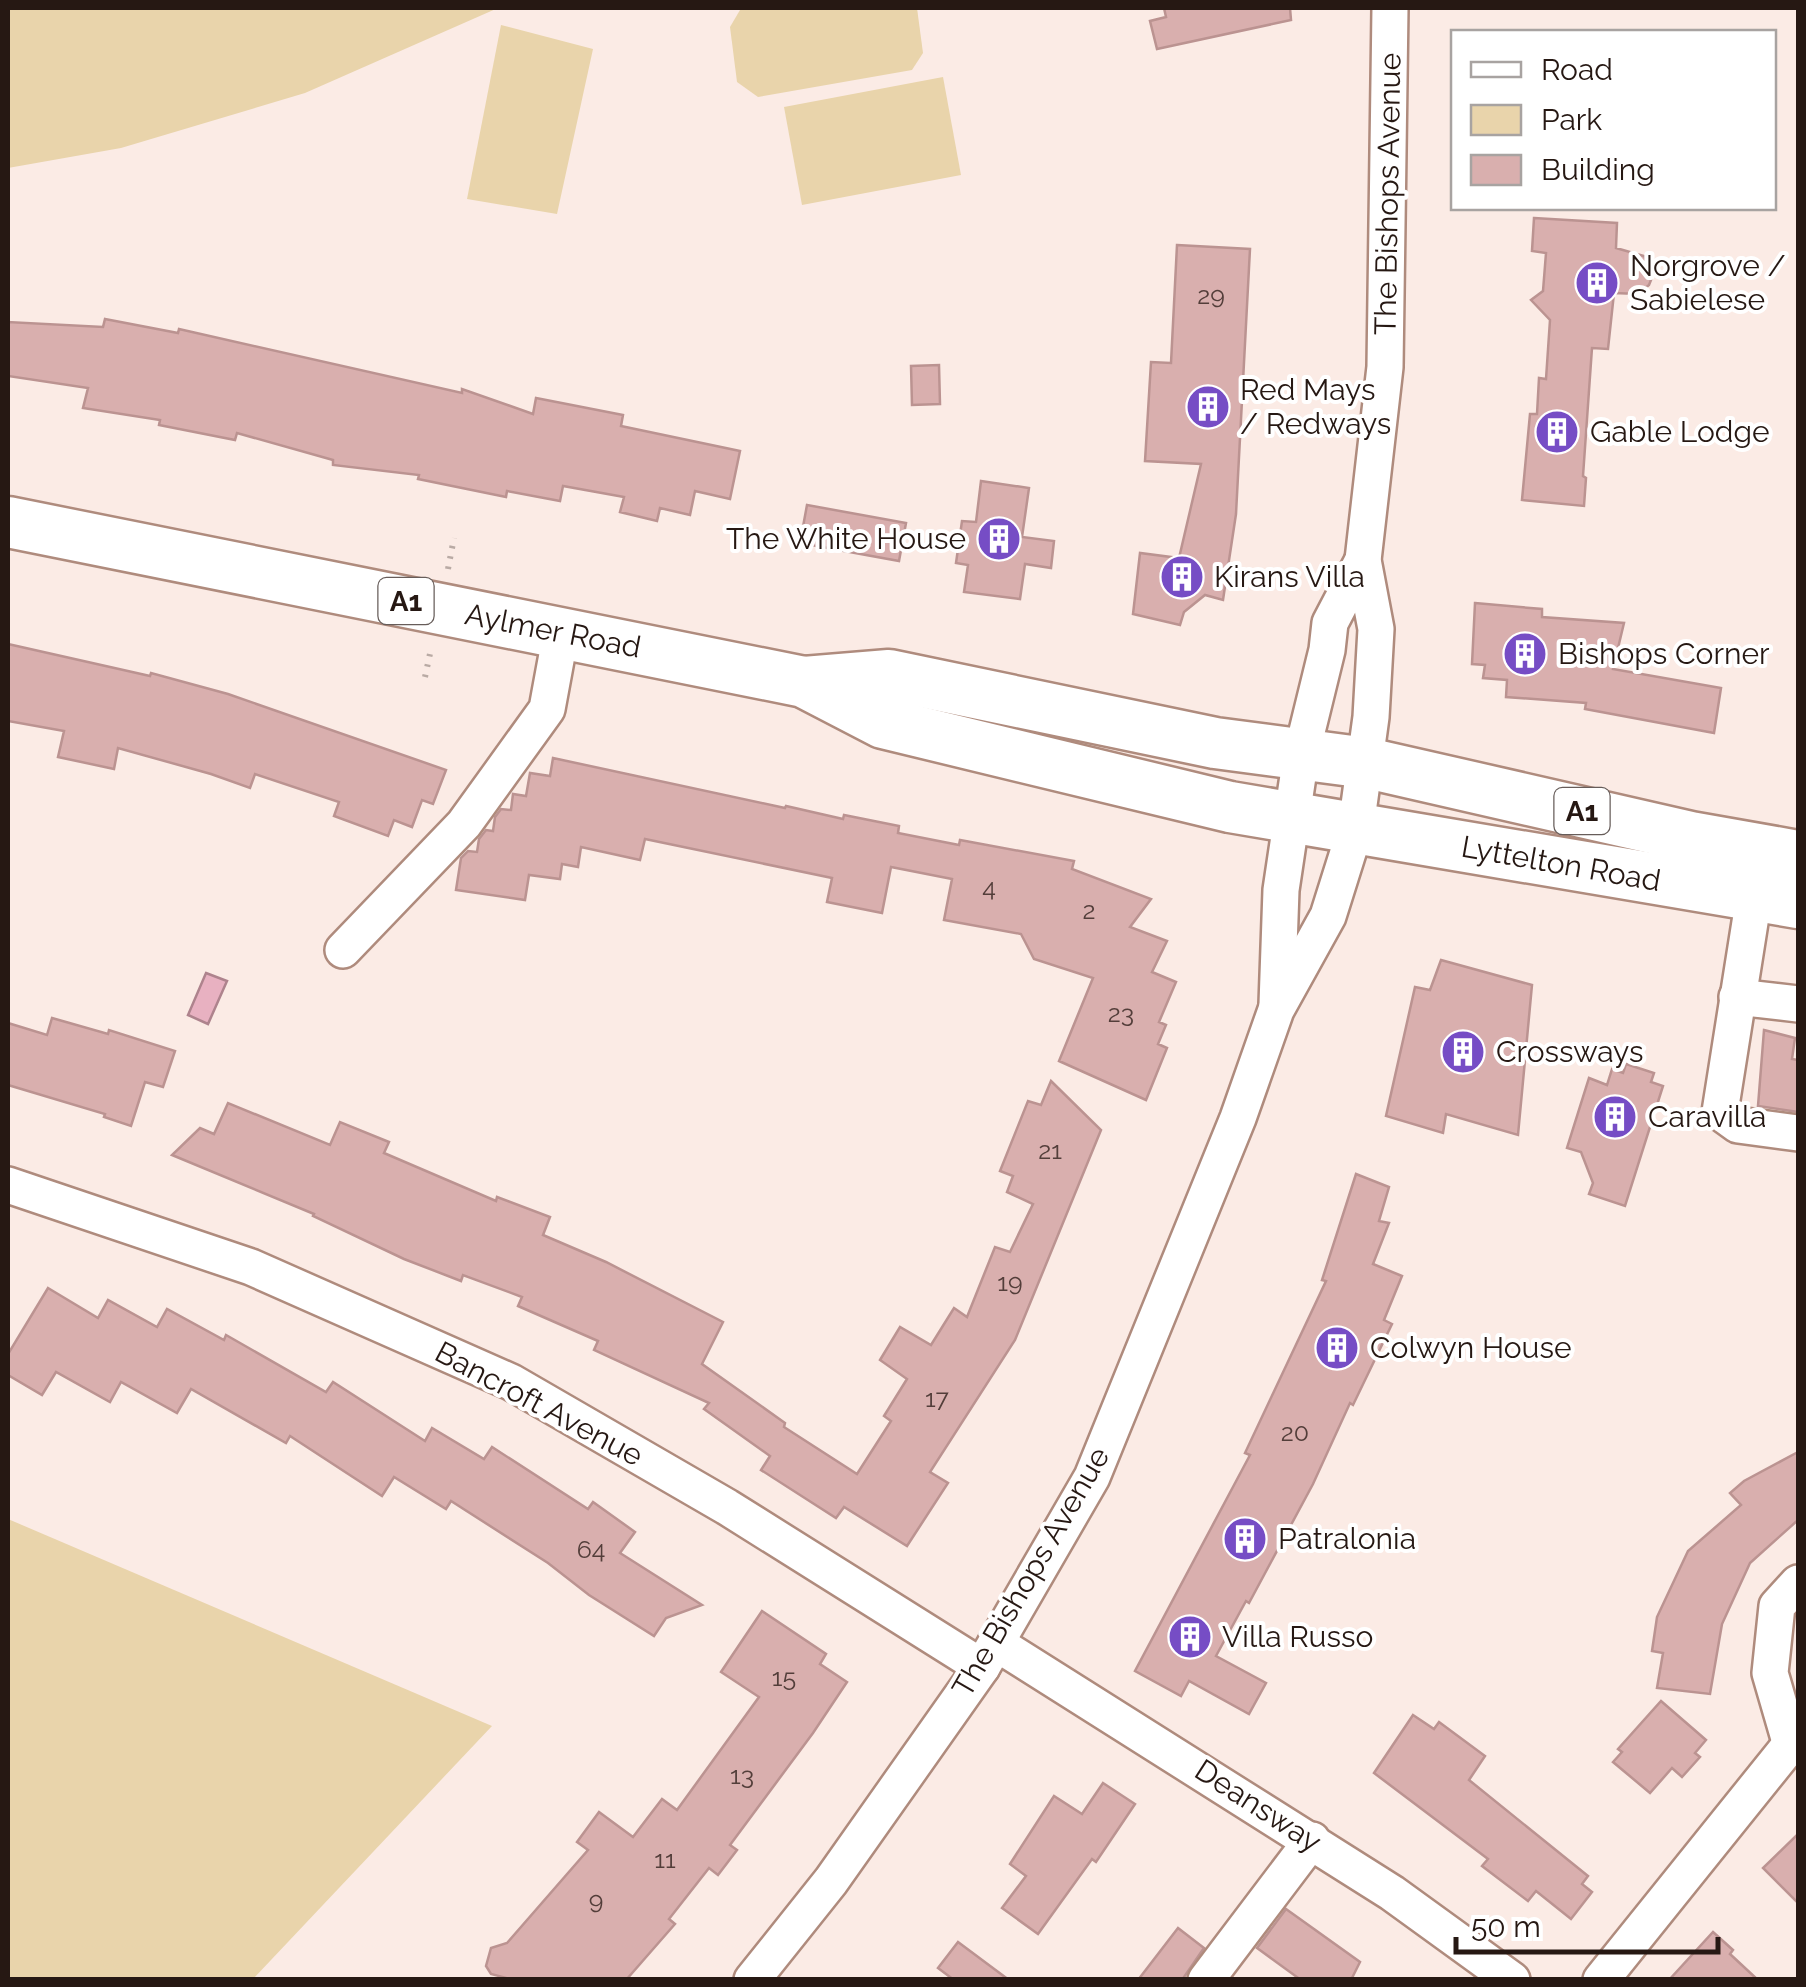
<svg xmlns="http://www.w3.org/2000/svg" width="1806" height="1987" viewBox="0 0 1806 1987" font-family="Raleway,sans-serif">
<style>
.green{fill:#e9d4ab}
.water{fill:#e8b1c1;stroke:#ae838d;stroke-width:2.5}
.building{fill:#d9afae;stroke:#bb9391;stroke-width:2.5}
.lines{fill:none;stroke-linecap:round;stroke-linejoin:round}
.minor-casing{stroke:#af8b7d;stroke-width:40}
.highway-casing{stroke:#af8b7d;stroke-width:55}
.path{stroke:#b9aaa4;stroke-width:6;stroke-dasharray:2.5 8;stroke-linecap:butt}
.minor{stroke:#fff;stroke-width:35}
.highway{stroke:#fff;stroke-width:50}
.labels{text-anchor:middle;stroke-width:8;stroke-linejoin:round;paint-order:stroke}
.number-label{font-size:25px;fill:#533e3a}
.shield{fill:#fff;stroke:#675d5a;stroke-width:2.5}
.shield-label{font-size:28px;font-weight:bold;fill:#261813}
.street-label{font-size:30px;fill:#261813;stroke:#fff}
.poi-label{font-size:30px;fill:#261813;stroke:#fff;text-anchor:start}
</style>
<rect width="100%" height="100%" fill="#fbebe5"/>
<g class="green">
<polygon points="8,8 498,8 305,93 121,148 8,168"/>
<polygon points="754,8 917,8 923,53 912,70 758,97 737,82 730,27 740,10"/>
<polygon points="501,25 593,49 557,214 467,199"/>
<polygon points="943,77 961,175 802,205 784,107"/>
<polygon points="8,1519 492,1726 253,1979 8,1979"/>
</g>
<polygon class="water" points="206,973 227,981 208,1024 188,1015"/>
<g class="building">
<polygon points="1164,8 1290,8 1291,20 1157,49 1150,21 1166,17"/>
<polygon points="1534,218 1617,223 1616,248 1644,256 1653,275 1649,285 1638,294 1614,293 1608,349 1592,348 1583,476 1586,478 1584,506 1522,500 1530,414 1537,414 1539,378 1546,379 1550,320 1531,300 1543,291 1546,253 1532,251"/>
<polygon points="1177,245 1250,249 1236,514 1223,600 1205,595 1184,612 1180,625 1133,614 1140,553 1179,558 1201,464 1145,461 1151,362 1171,363"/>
<polygon points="105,319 178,333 179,329 462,393 462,389 533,414 536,398 623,415 621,426 740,451 730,499 695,491 690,515 660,508 657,521 620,512 624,497 563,486 560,501 507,491 506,497 418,479 419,475 333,465 333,460 237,433 235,440 159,425 160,420 83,408 88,388 8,376 8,322 103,327"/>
<polygon points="939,365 940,404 912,405 911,366"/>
<polygon points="981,481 1029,488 1022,537 1054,541 1051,568 1025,564 1020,599 964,592 968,565 956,563 962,521 976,522"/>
<polygon points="807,505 906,523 899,561 800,543"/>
<polygon points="1475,603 1542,609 1542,617 1624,623 1613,669 1721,688 1714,733 1585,709 1586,703 1506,697 1507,680 1483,678 1485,665 1472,664"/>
<polygon points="8,644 150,676 151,673 228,694 446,770 433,804 422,800 412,827 394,820 388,836 334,816 339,802 255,774 250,788 211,774 118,748 114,769 58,757 64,731 8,721"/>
<polygon points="553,758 785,808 786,806 843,819 844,815 899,826 898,833 959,845 960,840 1074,861 1072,869 1151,899 1130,927 1167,941 1152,972 1176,982 1159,1022 1166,1025 1158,1044 1167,1048 1146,1100 1059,1061 1093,978 1034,959 1021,934 944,920 952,879 891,867 882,913 827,902 832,878 645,839 640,860 581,847 578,867 562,864 560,879 529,875 525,900 456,890 461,858 468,851 477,852 479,839 486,830 493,831 495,817 501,809 511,810 513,794 526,796 530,773 550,776"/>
<polygon points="1441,960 1532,985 1518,1135 1446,1114 1443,1133 1386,1116 1415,987 1430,990"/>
<polygon points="52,1018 108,1034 109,1030 175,1051 163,1087 145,1082 131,1126 104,1117 105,1114 8,1085 8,1023 47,1035"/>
<polygon points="1764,1030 1795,1038 1792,1059 1798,1060 1798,1112 1758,1106"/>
<polygon points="1626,1064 1654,1073 1651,1082 1663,1086 1625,1206 1589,1194 1593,1183 1581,1152 1567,1148 1589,1078 1607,1085 1612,1069 1623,1073"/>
<polygon points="1051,1081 1101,1130 1015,1340 930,1472 948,1483 907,1546 844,1507 836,1518 761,1470 770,1456 704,1409 709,1403 594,1350 598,1341 518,1306 522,1297 463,1275 461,1281 404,1259 313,1216 314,1214 172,1155 200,1128 214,1134 228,1103 330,1145 340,1122 389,1142 384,1153 496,1201 497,1197 550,1217 543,1235 606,1262 723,1322 702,1364 785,1423 784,1427 857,1474 891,1421 884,1416 907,1379 880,1360 900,1327 931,1345 954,1308 967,1317 995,1247 1010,1252 1033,1204 1007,1192 1013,1176 1000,1171 1028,1101 1041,1105"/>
<polygon points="1356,1174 1389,1187 1379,1221 1389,1223 1373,1264 1402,1276 1384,1320 1392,1324 1353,1405 1350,1403 1313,1484 1249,1603 1246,1601 1216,1656 1266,1683 1249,1714 1189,1681 1181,1696 1135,1671 1250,1455 1245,1453 1326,1281 1322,1280"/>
<polygon points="48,1288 98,1318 108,1300 157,1327 167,1309 224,1340 226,1335 326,1392 333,1382 425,1441 432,1428 484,1459 492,1447 588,1509 593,1502 635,1532 620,1553 702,1605 666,1618 654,1636 589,1595 548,1563 451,1501 446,1509 394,1477 382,1496 290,1436 286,1443 191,1389 177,1413 121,1382 110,1402 56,1372 42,1395 8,1375 8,1354"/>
<polygon points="1798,1452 1798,1520 1750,1563 1722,1624 1710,1694 1657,1688 1663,1653 1652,1651 1657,1617 1688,1551 1741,1505 1730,1493 1744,1481"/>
<polygon points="762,1611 826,1654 820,1664 847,1682 813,1733 730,1845 737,1850 718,1875 709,1868 669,1919 675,1924 626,1980 514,1980 491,1974 486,1966 491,1948 507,1943 588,1850 577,1842 599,1812 633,1837 662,1799 677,1810 759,1697 721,1672"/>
<polygon points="1661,1701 1706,1740 1695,1753 1700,1757 1682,1777 1672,1768 1650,1793 1613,1762 1622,1752 1618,1749"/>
<polygon points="1413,1715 1434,1729 1439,1722 1485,1756 1469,1780 1588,1876 1582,1884 1592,1892 1571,1919 1536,1891 1528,1901 1482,1866 1488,1859 1374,1773"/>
<polygon points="1103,1783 1135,1804 1096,1862 1092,1859 1038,1934 1002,1908 1026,1876 1010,1864 1054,1796 1082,1814"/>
<polygon points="1798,1834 1798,1903 1763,1868"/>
<polygon points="1286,1909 1360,1962 1351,1980 1301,1980 1257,1948"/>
<polygon points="1178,1928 1204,1948 1182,1980 1138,1980"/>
<polygon points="1713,1932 1733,1950 1730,1954 1758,1980 1669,1980"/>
<polygon points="958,1942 1009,1980 954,1980 938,1968"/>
</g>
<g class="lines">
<defs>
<g id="minor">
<polyline points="1754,897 1720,1112 1738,1125 1798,1133"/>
<polyline points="343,950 464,824 547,709 561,633"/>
<polyline points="1737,997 1798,1004"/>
<polyline points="1277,1004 1281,890 1301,756 1327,650 1330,623 1363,560"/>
<polyline points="8,1185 251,1267 511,1382 727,1507 982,1667"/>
<polyline points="996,1643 1392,1893 1512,1980"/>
<polyline points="1790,1742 1770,1673 1777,1606 1798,1583"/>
<polyline points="752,1980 831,1881 982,1667 1092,1477 1238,1118 1276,1010 1328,916 1356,827 1371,717 1376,629 1363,560 1385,367 1390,8"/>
<polyline points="1206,1980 1312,1840"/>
<polyline points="1601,1980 1798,1735"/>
</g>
<g id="highway">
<polyline points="8,522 804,682 883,723 1230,807 1798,903"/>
<polyline points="804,682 889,675 1215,743 1367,763 1691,837 1798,856"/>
</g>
</defs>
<use href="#minor" class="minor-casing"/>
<use href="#highway" class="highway-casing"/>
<g class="path">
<polyline points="448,569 454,538"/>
<polyline points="425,677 431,649"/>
</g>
<use href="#minor" class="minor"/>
<use href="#highway" class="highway"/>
</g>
<defs>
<symbol id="building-disc" viewBox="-11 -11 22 22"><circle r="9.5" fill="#764dc5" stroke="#fff"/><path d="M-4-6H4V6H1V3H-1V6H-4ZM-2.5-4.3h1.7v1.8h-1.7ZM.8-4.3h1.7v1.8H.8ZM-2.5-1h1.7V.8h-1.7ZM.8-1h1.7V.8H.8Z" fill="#fff"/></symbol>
</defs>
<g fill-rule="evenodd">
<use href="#building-disc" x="1572" y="258" width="50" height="50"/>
<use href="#building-disc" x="1183" y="382" width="50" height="50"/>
<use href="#building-disc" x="1532" y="407" width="50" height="50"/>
<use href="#building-disc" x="974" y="514" width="50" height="50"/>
<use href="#building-disc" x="1157" y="552" width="50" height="50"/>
<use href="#building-disc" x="1500" y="629" width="50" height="50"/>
<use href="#building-disc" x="1438" y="1027" width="50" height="50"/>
<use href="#building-disc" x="1590" y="1092" width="50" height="50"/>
<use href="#building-disc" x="1312" y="1323" width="50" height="50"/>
<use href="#building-disc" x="1220" y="1514" width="50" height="50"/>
<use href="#building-disc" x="1165" y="1612" width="50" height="50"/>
</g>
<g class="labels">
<g class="number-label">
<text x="1211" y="304">29</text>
<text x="989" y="896">4</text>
<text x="1089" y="919">2</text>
<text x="1121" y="1022">23</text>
<text x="1050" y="1159">21</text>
<text x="1010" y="1291">19</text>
<text x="937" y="1407">17</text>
<text x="1295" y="1441">20</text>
<text x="591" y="1558">64</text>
<text x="784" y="1686">15</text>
<text x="742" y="1784">13</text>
<text x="665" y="1868">11</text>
<text x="596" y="1909">9</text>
</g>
<g class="shield">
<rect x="378.5" y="578" width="55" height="46" rx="8"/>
<rect x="1554.5" y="788" width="55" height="46" rx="8"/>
</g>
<g class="shield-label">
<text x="406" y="611">A1</text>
<text x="1582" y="821">A1</text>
</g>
<g class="street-label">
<text transform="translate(1388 194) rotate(-89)" y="10">The Bishops Avenue</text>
<text transform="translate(553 631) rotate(11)" y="10">Aylmer Road</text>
<text transform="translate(1561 864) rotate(10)" y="10">Lyttelton Road</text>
<text transform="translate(539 1404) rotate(28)" y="10">Bancroft Avenue</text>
<text transform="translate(1031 1572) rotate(-60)" y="10">The Bishops Avenue</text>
<text transform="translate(1258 1806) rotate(33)" y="10">Deansway</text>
</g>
<g class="poi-label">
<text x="1630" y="276">Norgrove /<tspan x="1630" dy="34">Sabielese</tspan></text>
<text x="1240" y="400">Red Mays<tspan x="1240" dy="34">/ Redways</tspan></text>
<text x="1590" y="442">Gable Lodge</text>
<text x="966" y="549" text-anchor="end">The White House</text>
<text x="1214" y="587">Kirans Villa</text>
<text x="1558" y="664">Bishops Corner</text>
<text x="1496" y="1062">Crossways</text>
<text x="1648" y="1127">Caravilla</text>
<text x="1370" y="1358">Colwyn House</text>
<text x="1278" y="1549">Patralonia</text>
<text x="1222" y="1647">Villa Russo</text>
</g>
</g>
<rect width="1806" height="1987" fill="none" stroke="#261813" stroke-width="20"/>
<rect x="1451" y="30" width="325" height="180" fill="#ffffff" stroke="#a8a3a1" stroke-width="2.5"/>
<rect x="1471" y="62" width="50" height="15" fill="#ffffff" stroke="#a8a3a1" stroke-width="2.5"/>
<text x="1541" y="80" font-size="30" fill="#261813">Road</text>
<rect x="1471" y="105" width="50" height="30" fill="#e9d4ab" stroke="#a8a3a1" stroke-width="2.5"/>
<text x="1541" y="130" font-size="30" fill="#261813">Park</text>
<rect x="1471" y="155" width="50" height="30" fill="#d9afae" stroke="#a8a3a1" stroke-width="2.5"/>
<text x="1541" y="180" font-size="30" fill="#261813">Building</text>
<path d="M1456 1937v15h262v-15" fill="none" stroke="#261813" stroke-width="5"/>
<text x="1471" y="1937" font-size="30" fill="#261813" stroke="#ffffff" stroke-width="8" paint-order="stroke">50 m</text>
</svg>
